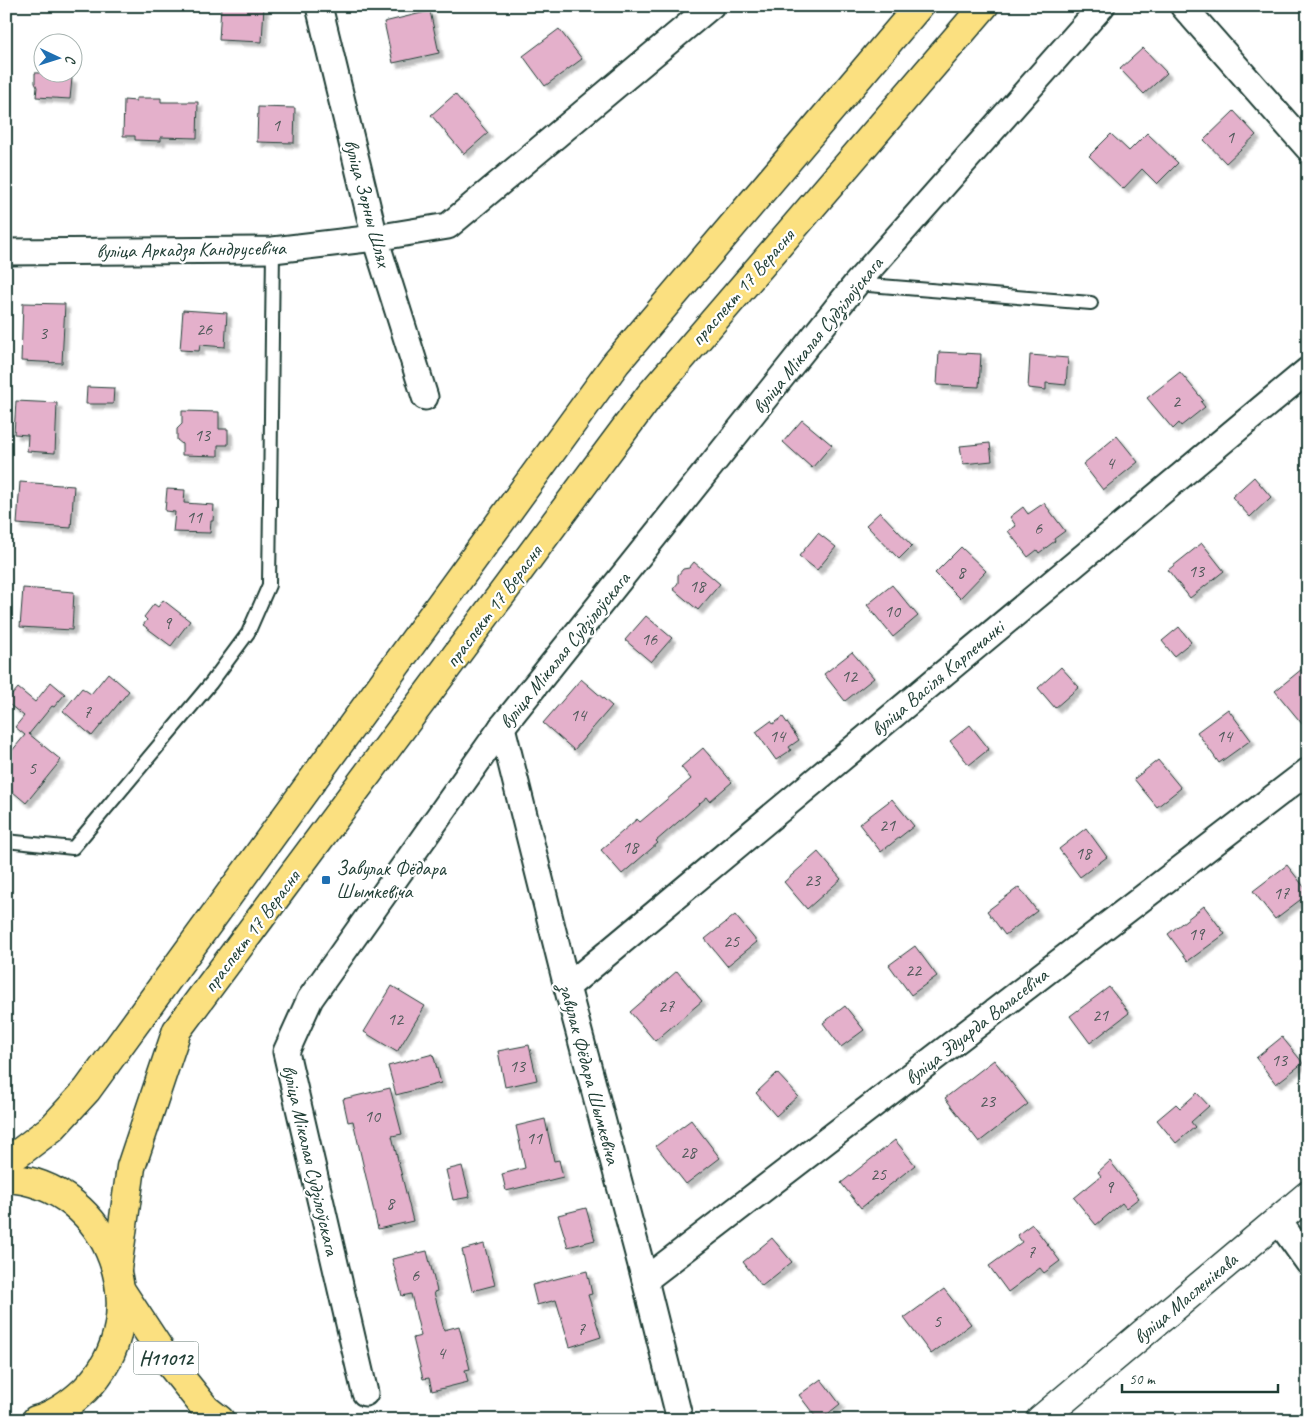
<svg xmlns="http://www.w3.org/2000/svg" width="1314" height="1426" viewBox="0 0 1314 1426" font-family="Caveat,sans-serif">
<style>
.building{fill:#e4b0cb;stroke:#1f3d34;filter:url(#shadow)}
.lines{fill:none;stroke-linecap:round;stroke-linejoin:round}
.lane-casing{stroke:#1f3d34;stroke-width:16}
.street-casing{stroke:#1f3d34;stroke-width:29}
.secondary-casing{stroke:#1f3d34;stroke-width:31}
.primary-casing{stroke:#1f3d34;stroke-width:31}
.lane{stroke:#fff;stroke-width:12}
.street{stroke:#fff;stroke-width:25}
.secondary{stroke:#fff;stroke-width:28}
.primary{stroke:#fbe080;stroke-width:28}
.poi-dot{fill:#1f6fb2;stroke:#fff;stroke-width:2}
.labels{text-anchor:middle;stroke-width:4.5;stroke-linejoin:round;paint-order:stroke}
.number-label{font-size:18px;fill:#505a5a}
.shield{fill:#fff;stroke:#627771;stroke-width:1}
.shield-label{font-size:19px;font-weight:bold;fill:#1f3d34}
.street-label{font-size:20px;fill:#1f3d34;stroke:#fff}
.poi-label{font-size:20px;fill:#1f3d34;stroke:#fff;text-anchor:start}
</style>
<defs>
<filter id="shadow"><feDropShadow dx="4.5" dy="4.5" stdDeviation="1" flood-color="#0004"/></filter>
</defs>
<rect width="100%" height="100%" fill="#fff"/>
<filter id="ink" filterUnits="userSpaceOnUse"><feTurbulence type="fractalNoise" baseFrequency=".02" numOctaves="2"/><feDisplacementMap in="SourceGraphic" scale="10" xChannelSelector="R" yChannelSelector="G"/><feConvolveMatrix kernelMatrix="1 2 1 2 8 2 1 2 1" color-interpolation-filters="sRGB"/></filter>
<g filter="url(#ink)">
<g class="building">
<polygon points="221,6 264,6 262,42 219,40"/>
<polygon points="430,11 439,53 393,63 384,22"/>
<polygon points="559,29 582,59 545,86 523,56"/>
<polygon points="1143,48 1167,73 1144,94 1120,69"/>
<polygon points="67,72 66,78 72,78 70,99 36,97 37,87 35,83 35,73"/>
<polygon points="455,94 488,133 464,154 431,115"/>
<polygon points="136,98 161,98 161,102 198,102 197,138 161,137 161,141 135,140 135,136 123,136 124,100 136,101"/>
<polygon points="258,107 295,108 294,143 257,142"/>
<polygon points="1234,111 1256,135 1226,163 1204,140"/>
<polygon points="1147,133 1178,163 1157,184 1142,169 1123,189 1089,156 1111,134 1129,151"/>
<polygon points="23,303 65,304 62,363 21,361"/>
<polygon points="183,310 227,313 225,347 200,345 199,351 180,350"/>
<polygon points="939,352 981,354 979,387 937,385"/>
<polygon points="1030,355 1068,358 1066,385 1046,383 1046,390 1028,388"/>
<polygon points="1180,372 1203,400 1201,402 1205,407 1181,426 1179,423 1173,429 1147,398"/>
<polygon points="87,387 114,388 113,404 86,404"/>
<polygon points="16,401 57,403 55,453 27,451 28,435 14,434"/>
<polygon points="182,411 219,412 219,429 228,429 228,445 218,445 218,456 182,455 182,444 177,440 177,429 182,424"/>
<polygon points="802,420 832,445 812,468 783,442"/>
<polygon points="1117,436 1138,462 1103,490 1083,464"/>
<polygon points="990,443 992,461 963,464 960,446"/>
<polygon points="1254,477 1271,497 1250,517 1232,497"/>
<polygon points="20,482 74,486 71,528 17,524"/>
<polygon points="167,489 185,490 184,503 214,505 213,521 211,521 210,533 173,532 175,512 165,511"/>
<polygon points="1044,503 1065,531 1054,539 1055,541 1039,553 1037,550 1028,557 1008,531 1016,526 1010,517 1023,507 1028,514"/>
<polygon points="880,512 912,546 899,559 866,525"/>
<polygon points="818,533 836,547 817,570 799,556"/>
<polygon points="1202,543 1224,571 1190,598 1168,570"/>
<polygon points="961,547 986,571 960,598 935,573"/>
<polygon points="694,562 720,584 698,610 673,589 678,583 678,575 683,569 689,568"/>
<polygon points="892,585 918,616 893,637 867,605"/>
<polygon points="23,588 74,592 72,630 20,627"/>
<polygon points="163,600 190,621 171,646 143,625 147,620 144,617 154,604 158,607"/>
<polygon points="646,616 672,638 651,662 625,640"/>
<polygon points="1179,627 1191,642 1174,656 1162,641"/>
<polygon points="852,652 874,678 845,701 824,674"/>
<polygon points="1308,664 1308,731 1275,691"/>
<polygon points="1061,667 1079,687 1055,708 1038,688"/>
<polygon points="108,673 129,691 92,736 63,711 82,688 91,694"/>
<polygon points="581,679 612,706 574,750 543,723"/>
<polygon points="51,682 65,694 54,707 52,706 29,734 61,760 26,803 6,786 6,758 25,735 15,727 24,716 6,702 18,688 35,702"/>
<polygon points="1228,709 1251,740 1219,763 1197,732"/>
<polygon points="783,717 799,740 789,747 791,750 776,760 756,732 771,721 773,724"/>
<polygon points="970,725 989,749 969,765 950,741"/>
<polygon points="703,748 732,782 710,801 707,797 656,841 658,843 622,874 601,850 637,819 640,822 691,779 681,767"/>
<polygon points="1158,760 1181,788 1157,807 1134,779"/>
<polygon points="892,799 914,826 881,852 859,824"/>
<polygon points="1086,828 1107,857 1080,877 1059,849"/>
<polygon points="818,852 841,879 807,909 784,882"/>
<polygon points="1287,865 1308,892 1308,894 1275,919 1253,891"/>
<polygon points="1019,887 1037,911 1005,935 987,911"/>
<polygon points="1204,906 1225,934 1188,961 1168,934"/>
<polygon points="735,915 757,942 727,966 705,939"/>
<polygon points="915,946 937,976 911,995 889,965"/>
<polygon points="677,971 702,1001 655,1041 630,1012"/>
<polygon points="392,986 425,1006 397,1052 364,1032"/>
<polygon points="1109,987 1129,1013 1090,1043 1070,1016"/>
<polygon points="845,1006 864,1030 841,1047 823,1023"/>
<polygon points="1282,1037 1303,1063 1276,1084 1256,1058"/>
<polygon points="529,1045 537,1080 505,1087 498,1051"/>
<polygon points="433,1054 441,1083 396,1095 388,1066"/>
<polygon points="994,1060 1028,1104 979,1142 945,1098"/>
<polygon points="777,1073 798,1096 776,1116 756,1093"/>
<polygon points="390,1088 402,1134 392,1136 413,1221 378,1229 353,1121 348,1122 343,1099"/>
<polygon points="1197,1093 1209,1106 1191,1122 1195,1127 1176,1143 1157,1120 1176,1104 1180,1108"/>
<polygon points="545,1119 554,1161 559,1160 563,1177 506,1191 502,1174 525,1168 516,1126"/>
<polygon points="691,1120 720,1158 686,1184 656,1146"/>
<polygon points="895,1140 915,1165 861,1208 841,1183"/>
<polygon points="1110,1161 1139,1198 1126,1208 1122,1203 1096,1225 1074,1198 1101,1176 1098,1172"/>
<polygon points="462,1166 470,1197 453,1200 446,1170"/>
<polygon points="586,1208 595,1240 568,1247 558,1215"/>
<polygon points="1032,1224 1060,1261 1044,1273 1040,1268 1008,1292 989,1266 1022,1242 1017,1235"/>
<polygon points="772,1238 792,1262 762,1286 743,1262"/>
<polygon points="484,1244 495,1285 472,1291 462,1250"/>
<polygon points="427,1251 437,1291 434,1292 444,1330 459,1326 470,1369 465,1370 468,1382 432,1391 429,1378 423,1379 413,1338 421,1336 411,1294 402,1296 392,1259"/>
<polygon points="587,1271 592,1294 588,1295 601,1337 570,1347 556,1300 537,1305 532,1285"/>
<polygon points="944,1289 971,1324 931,1354 904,1318"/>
<polygon points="821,1379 840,1404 820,1420 818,1420 799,1395"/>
</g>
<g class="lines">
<defs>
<g id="lane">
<polyline points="856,284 1091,303"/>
<polyline points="6,841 73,848 211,683 248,633 269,585 273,250"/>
</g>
<g id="street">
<polyline points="319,6 375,238 425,397"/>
<polyline points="1183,6 1308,148"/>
<polyline points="6,252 273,250 375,238 448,226 711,6"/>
<polyline points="502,727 567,987 645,1280 680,1420"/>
<polyline points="567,987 1308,370"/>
<polyline points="1278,1220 1308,1262"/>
<polyline points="645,1280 1308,771"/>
<polyline points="365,1393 286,1052 310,999 502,727 856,284 1102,6"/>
</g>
<polyline id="secondary" points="1040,1420 1308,1195"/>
<g id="primary">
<polyline points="6,1161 19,1153 52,1128 87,1090 616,363 919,6"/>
<path d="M6 1178C111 1184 159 1317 85 1390 71 1403 55 1415 36 1420"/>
<polyline points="117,1269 131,1167 177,1030 650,395 984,6"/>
<polyline points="120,1289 166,1359 206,1409 220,1420"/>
</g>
</defs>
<use href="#lane" class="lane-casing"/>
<use href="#street" class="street-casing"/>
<use href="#secondary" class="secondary-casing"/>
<use href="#primary" class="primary-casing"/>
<use href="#lane" class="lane"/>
<use href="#street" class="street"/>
<use href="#secondary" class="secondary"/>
<use href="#primary" class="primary"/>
</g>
</g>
<rect class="poi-dot" x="321" y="875" width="10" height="10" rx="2.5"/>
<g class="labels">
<g class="number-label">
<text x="276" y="131">1</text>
<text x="1230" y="143">1</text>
<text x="204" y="335">26</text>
<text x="43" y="339">3</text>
<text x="1176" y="407">2</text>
<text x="202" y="441">13</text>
<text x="1110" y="469">4</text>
<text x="194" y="523">11</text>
<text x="1038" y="534">6</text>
<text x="1196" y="577">13</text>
<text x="961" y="578">8</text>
<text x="697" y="592">18</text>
<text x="892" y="617">10</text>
<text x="167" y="629">9</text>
<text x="649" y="645">16</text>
<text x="849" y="682">12</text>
<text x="87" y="718">7</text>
<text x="578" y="721">14</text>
<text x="777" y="742">14</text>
<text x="1224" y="742">14</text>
<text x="32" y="774">5</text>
<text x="887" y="831">21</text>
<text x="630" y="853">18</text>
<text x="1083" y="859">18</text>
<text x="812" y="886">23</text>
<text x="1281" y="899">17</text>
<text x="1196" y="940">19</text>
<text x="731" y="947">25</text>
<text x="913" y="976">22</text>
<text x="666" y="1012">27</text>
<text x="1100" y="1021">21</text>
<text x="395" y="1025">12</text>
<text x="1279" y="1066">13</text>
<text x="517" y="1072">13</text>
<text x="987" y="1107">23</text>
<text x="372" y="1122">10</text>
<text x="534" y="1144">11</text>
<text x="688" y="1158">28</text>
<text x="878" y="1180">25</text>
<text x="1109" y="1193">9</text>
<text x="390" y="1209">8</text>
<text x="1031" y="1258">7</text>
<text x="415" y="1281">6</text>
<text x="937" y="1327">5</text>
<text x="581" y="1335">7</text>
<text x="441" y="1359">4</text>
</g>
<rect class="shield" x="133.5" y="1341.5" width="65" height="33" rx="4"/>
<g class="shield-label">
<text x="166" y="1365">Н11012</text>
</g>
<g class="street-label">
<text transform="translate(368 203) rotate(75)" y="7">вуліца Зорны Шлях</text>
<text transform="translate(191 249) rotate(-1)" y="7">вуліца Аркадзя Кандрусевіча</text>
<text transform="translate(742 287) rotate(-49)" y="7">праспект 17 Верасня</text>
<text transform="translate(817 335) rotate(-51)" y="7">вуліца Мікалая Судзілоўскага</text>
<text transform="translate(493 606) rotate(-53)" y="7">праспект 17 Верасня</text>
<text transform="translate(564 650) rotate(-51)" y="7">вуліца Мікалая Судзілоўскага</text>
<text transform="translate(937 678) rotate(-40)" y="7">вуліца Васіля Карпечанкі</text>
<text transform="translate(251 931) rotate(-53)" y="7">праспект 17 Верасня</text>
<text transform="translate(976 1026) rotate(-38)" y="7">вуліца Эдуарда Валасевіча</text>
<text transform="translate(590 1074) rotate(75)" y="7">завулак Фёдара Шымкевіча</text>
<text transform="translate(311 1160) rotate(77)" y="7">вуліца Мікалая Судзілоўскага</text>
<text transform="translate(1185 1298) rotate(-40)" y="7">вуліца Масленікава</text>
</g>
<g class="poi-label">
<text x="336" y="875">Завулак Фёдара<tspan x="336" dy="23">Шымкевіча</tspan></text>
</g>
</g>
<rect width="1314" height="1426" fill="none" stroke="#fff" stroke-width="25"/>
<rect x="12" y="12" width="1289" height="1401" fill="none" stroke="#1f3d34" stroke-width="2" filter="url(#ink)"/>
<g transform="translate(58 58) rotate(94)"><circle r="24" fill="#ffffff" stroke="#a5b1ae"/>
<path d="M0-4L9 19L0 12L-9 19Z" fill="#1f6fb2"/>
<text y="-8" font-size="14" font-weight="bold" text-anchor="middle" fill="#1f3d34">С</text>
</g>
<path d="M1122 1384v8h156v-8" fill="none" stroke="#1f3d34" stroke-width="2.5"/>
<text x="1129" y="1384" font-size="15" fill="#1f3d34" stroke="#ffffff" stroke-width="4" paint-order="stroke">50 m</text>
</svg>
